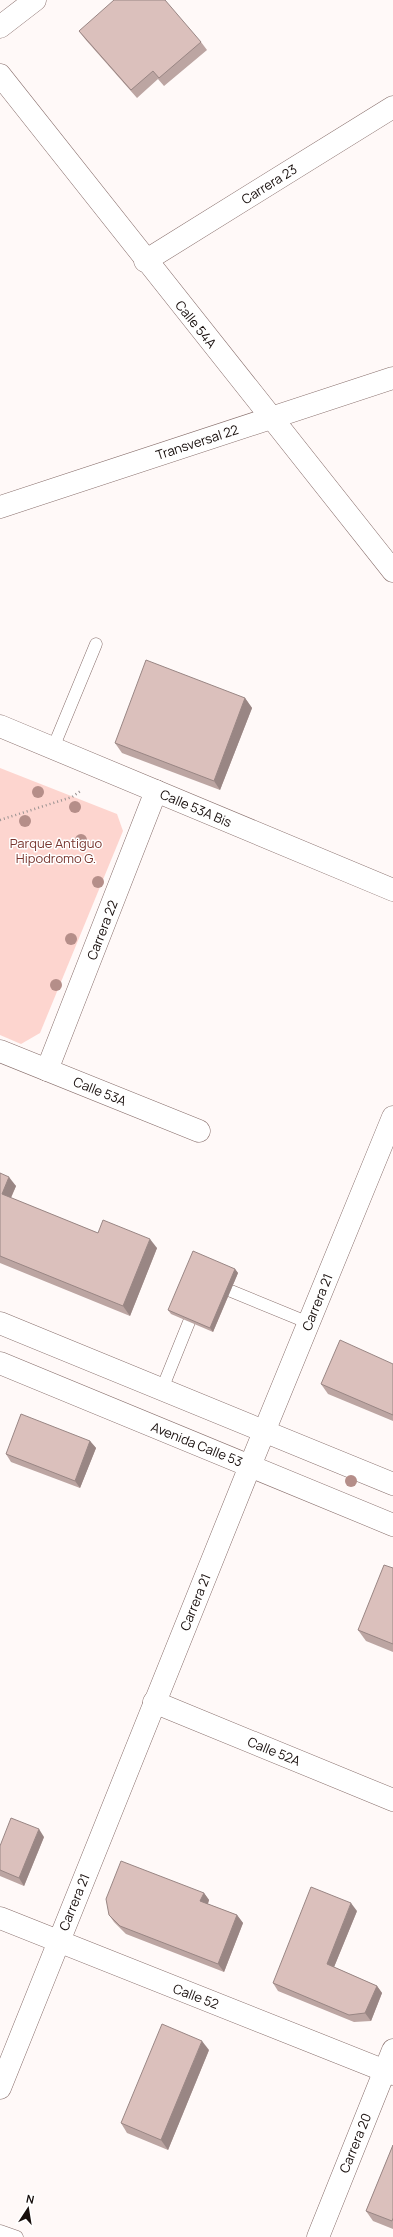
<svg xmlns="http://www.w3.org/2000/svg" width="393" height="2237" viewBox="0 0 393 2237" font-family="Manrope,sans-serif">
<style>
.green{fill:#fdd5cf}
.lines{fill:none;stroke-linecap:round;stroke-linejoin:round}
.service-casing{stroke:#886f6c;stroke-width:13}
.minor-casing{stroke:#886f6c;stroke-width:23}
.tertiary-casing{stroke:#886f6c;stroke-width:23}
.secondary-casing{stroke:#886f6c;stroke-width:23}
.path{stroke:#999291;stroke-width:2.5;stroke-dasharray:1 3;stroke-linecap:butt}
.service{stroke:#fff;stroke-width:12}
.minor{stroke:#fff;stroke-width:22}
.tertiary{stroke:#fff;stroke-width:22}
.secondary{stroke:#fff;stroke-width:22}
.tree{fill:#b58e89}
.wall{fill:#bca5a2}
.shaded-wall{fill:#998684}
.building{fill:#dbc0bc;stroke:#998684}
.labels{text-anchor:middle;stroke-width:3;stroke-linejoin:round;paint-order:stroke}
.street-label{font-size:13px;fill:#160d0b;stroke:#fff}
.park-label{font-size:13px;fill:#78362f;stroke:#fff}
</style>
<rect width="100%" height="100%" fill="#fff9f8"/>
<polygon class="green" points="0,768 117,814 123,831 40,1033 21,1044 0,1035"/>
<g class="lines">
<defs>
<g id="service">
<polyline points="53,748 96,644"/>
<polyline points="231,1291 309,1323"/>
<polyline points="162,1389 189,1322"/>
<polyline points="0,2231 17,2237"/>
</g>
<g id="minor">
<polyline points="0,75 393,571"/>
<polyline points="145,261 393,107"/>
<polyline points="0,507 393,378"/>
<polyline points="0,726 393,890"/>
<polyline points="0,1051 199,1131"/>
<polyline points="47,1070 156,791"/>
<polyline points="154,1702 393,1800"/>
<polyline points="318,2237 393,2050"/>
</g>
<g id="tertiary">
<polyline points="0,1918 393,2074"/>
<polyline points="0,2088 250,1466 393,1117"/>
</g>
<g id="secondary">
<polyline points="0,27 35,0"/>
<polyline points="0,1323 393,1484"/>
<polyline points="0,1363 393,1525"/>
</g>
</defs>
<use href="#service" class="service-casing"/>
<use href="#minor" class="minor-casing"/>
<use href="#tertiary" class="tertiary-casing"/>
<use href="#secondary" class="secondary-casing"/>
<polyline class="path" points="0,820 72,797 82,790"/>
<use href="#service" class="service"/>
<use href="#minor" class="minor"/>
<use href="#tertiary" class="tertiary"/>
<use href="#secondary" class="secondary"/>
</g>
<g class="tree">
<circle cx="38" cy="792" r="6"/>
<circle cx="75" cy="807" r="6"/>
<circle cx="25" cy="821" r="6"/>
<circle cx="81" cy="840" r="6"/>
<circle cx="98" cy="882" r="6"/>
<circle cx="71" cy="939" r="6"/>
<circle cx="56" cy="985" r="6"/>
<circle cx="351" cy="1481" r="6"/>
</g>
<g class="wall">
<polygon points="79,31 201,42 207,50 164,86 158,79 137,98 85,39"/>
<polygon points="245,698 252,708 220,790 122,753 115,743"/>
<polygon points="0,1173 16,1186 11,1198 98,1233 157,1248 130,1316 0,1263"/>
<polygon points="235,1269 238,1273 213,1332 171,1314 168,1310"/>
<polygon points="393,1364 393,1421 328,1394 321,1384"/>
<polygon points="90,1441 96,1448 80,1488 11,1462 6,1454"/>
<polygon points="393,1568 393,1652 366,1641 358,1630"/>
<polygon points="44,1837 24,1886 0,1876 0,1846"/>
<polygon points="204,1893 209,1900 208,1904 237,1915 243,1923 224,1972 126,1934 114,1922 109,1915"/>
<polygon points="357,1911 334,1967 377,1986 382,1993 371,2021 354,2022 278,1991 273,1983"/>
<polygon points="209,2050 168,2150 127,2133 121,2123"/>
<polygon points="393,2145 393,2229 373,2221 366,2211"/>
</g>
<g class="shaded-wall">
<polygon points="245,698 252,708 220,790 214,781"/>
<polygon points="9,1177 16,1186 8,1204 2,1194"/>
<polygon points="150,1239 157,1248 130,1316 123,1306"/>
<polygon points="235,1269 238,1273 213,1332 210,1328"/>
<polygon points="90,1441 96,1448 80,1488 75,1481"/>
<polygon points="39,1829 44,1837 24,1886 19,1878"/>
<polygon points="204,1893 209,1900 206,1909 200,1901"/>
<polygon points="351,1903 357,1911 332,1972 327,1964"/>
<polygon points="237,1915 243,1923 224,1972 218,1964"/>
<polygon points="377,1986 382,1993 371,2021 365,2013"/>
<polygon points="202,2041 209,2050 168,2150 161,2140"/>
</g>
<g class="building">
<polygon points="114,0 165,0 201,42 159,78 153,71 131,90 79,31"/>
<polygon points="146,660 245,698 214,781 115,743"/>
<polygon points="0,1173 9,1177 2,1194 98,1233 103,1220 150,1239 123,1306 0,1256"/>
<polygon points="193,1251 235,1269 210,1328 168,1310"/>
<polygon points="340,1340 393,1364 393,1415 321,1384"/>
<polygon points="21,1414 90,1441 75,1481 6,1454"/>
<polygon points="384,1565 393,1568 393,1644 358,1630"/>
<polygon points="11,1818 39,1829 19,1878 0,1870 0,1846"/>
<polygon points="121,1861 204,1893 200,1901 237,1915 218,1964 120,1926 109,1915 106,1899"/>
<polygon points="311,1887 351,1903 327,1964 377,1986 365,2013 349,2015 273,1983"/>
<polygon points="162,2024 202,2041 161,2140 121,2123"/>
<polygon points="393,2145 393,2218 392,2221 366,2211"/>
</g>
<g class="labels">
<g class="street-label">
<text transform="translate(269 184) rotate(-32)" y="5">Carrera 23</text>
<text transform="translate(196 324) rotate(51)" y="5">Calle 54A</text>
<text transform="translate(197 442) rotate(-18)" y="5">Transversal 22</text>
<text transform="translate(196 808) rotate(23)" y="5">Calle 53A Bis</text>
<text transform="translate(102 930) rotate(-69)" y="5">Carrera 22</text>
<text transform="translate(100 1091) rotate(22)" y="5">Calle 53A</text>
<text transform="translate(317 1302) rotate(-68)" y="5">Carrera 21</text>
<text transform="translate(197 1444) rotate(22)" y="5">Avenida Calle 53</text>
<text transform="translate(195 1602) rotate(-68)" y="5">Carrera 21</text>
<text transform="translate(274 1751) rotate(22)" y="5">Calle 52A</text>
<text transform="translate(74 1902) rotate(-68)" y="5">Carrera 21</text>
<text transform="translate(196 1996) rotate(21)" y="5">Calle 52</text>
<text transform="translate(355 2143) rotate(-68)" y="5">Carrera 20</text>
</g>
<g class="park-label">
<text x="56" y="848">Parque Antiguo<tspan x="56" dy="15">Hipodromo G.</tspan></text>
</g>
</g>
<g transform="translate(28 2209) rotate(12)" stroke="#ffffff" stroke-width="3" paint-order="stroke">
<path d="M0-3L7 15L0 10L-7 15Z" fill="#160d0b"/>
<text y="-6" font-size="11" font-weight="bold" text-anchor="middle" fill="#160d0b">N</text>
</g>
</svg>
